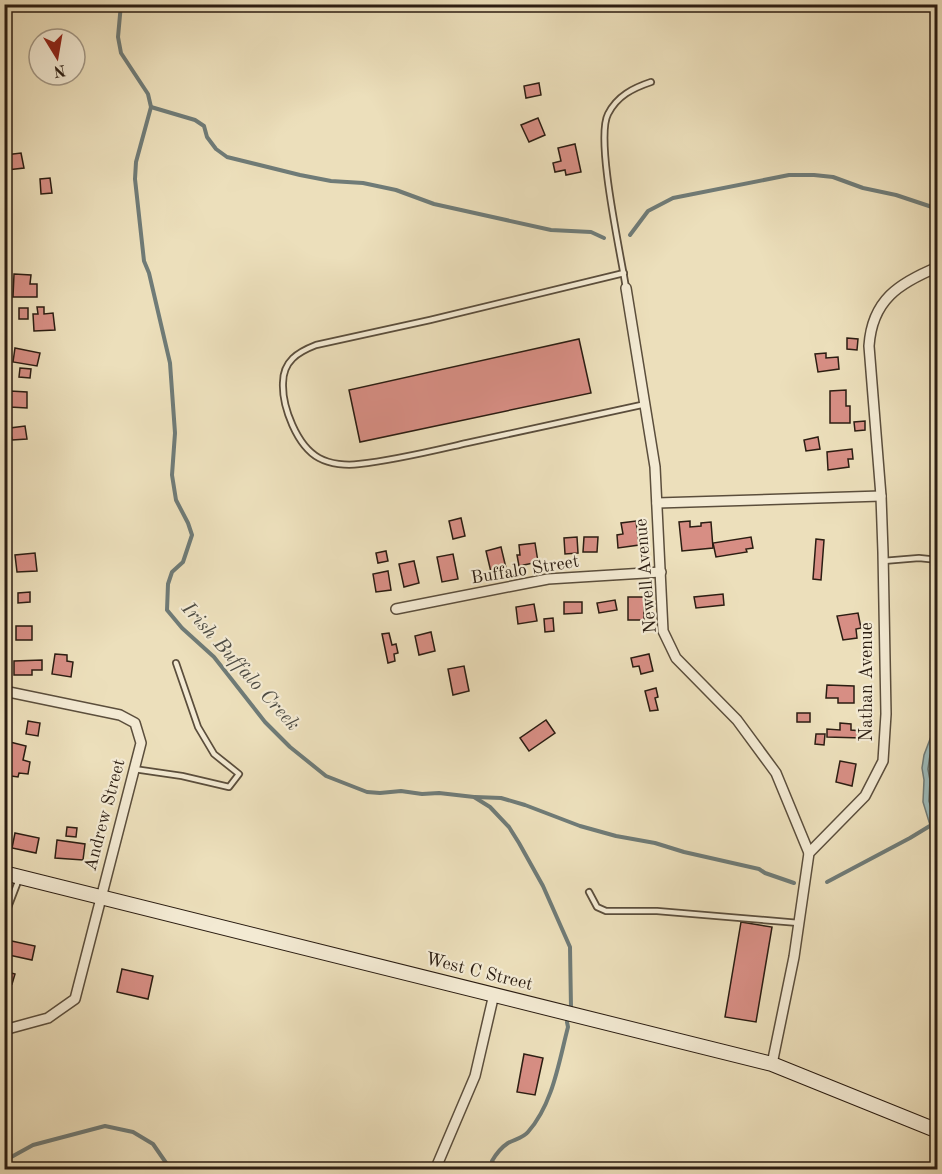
<svg xmlns="http://www.w3.org/2000/svg" width="942" height="1174" font-family="'Old Standard TT',serif">
  <rect width="100%" height="100%" fill="#ecdfbb"/>
  <filter id="stains"><feTurbulence type="fractalNoise" baseFrequency=".00333" numOctaves="4"/><feColorMatrix values="0 0 0 0 .2 0 0 0 0 .09 0 0 0 0 .02 0 0 0 .5 -.17"/></filter>
  <radialGradient id="worn" r=".72"><stop offset=".6" stop-color="#630" stop-opacity="0"/><stop offset="1" stop-color="#630" stop-opacity=".3"/></radialGradient>
  <!-- water -->
  <polygon fill="#9cbaba" stroke="#6f7b77" stroke-width="1.5" points="937,729 937,848 923,802 924,780 922,768 924,755 932,734"/>
  <g fill="none" stroke-linecap="round" stroke-linejoin="round">
    <!-- shore -->
    <polyline stroke="#646c66" stroke-width="1.5" points="938,737 930,755 928,769 930,780 929,801 938,832"/>
    <!-- stream -->
    <g stroke="#6f7b77" stroke-width="4">
      <path d="M 121,4 L 118,37 L 121,53 L 148,94 L 151,107 L 136,162 L 135,179 L 144,261 L 149,273 L 170,363 L 175,433 L 172,475 L 176,500 L 188,523 L 192,535 L 183,562 L 172,572 L 168,584 L 167,610 L 182,628 L 214,657 L 265,722 L 290,747 L 326,776 L 367,792 L 380,793 L 401,791 L 422,794 L 439,793 L 474,797 L 490,807 L 509,827 L 519,843 L 543,886 L 570,947 L 571,1008 L 567,1022 L 568,1027 C 559,1061 553,1104 528,1132 C 523,1138 515,1139 508,1143 C 502,1147 496,1154 492,1161 L 497,1170"/>
      <polyline points="151,107 195,120 204,126 207,137 216,149 227,157 300,175 331,181 363,183 396,190 434,204 551,230 591,232 604,238"/>
      <polyline points="630,235 648,211 673,198 789,175 814,175 833,177 863,188 896,195 938,209"/>
      <polyline points="475,797 501,798 525,805 580,826 616,836 655,843 684,852 759,869 765,873 794,883"/>
      <polyline points="827,882 910,838 938,821"/>
      <polyline points="4,1161 33,1145 105,1126 133,1132 153,1144 171,1170"/>
    </g>
  </g>
  <!-- building -->
  <g fill="#d78e84" stroke="#2b1d12" stroke-width="1.5">
    <polygon points="539,83 541,95 526,98 524,86"/>
    <polygon points="538,118 545,135 529,142 521,125"/>
    <polygon points="575,144 581,172 566,175 565,170 555,172 553,163 561,161 558,148"/>
    <polygon points="21,153 24,168 7,170 5,155"/>
    <polygon points="50,178 52,193 41,194 40,179"/>
    <polygon points="14,274 31,275 30,284 37,284 37,297 13,297"/>
    <polygon points="37,307 44,307 44,314 53,313 55,330 34,331 33,314 38,314"/>
    <rect x="19" y="308" width="9" height="11"/>
    <polygon points="847,338 858,339 857,350 847,349"/>
    <polygon points="579,339 591,393 360,442 349,390"/>
    <polygon points="15,348 40,353 37,366 13,362"/>
    <polygon points="826,353 826,358 838,357 839,369 818,372 815,354"/>
    <polygon points="20,368 31,369 30,378 19,377"/>
    <polygon points="846,390 846,406 850,406 850,423 830,423 830,391"/>
    <polygon points="10,391 27,392 27,408 10,407"/>
    <polygon points="865,421 865,430 855,431 854,422"/>
    <polygon points="25,426 27,439 12,440 10,428"/>
    <polygon points="818,437 820,449 806,451 804,440"/>
    <polygon points="852,449 853,459 848,459 849,467 828,470 827,452"/>
    <polygon points="461,518 465,536 453,539 449,521"/>
    <polygon points="636,521 639,545 618,548 617,535 623,534 621,523"/>
    <polygon points="690,521 690,527 701,526 701,523 711,522 713,548 682,551 679,522"/>
    <polygon points="577,537 578,553 565,554 564,538"/>
    <polygon points="584,537 598,537 597,552 583,552"/>
    <polygon points="751,537 753,548 746,549 747,552 716,557 713,543"/>
    <polygon points="816,539 824,540 821,580 813,579"/>
    <polygon points="535,543 538,562 519,566 517,555 520,555 519,545"/>
    <polygon points="501,547 506,568 491,572 486,551"/>
    <polygon points="386,551 388,561 378,563 376,553"/>
    <polygon points="35,553 37,571 17,572 15,555"/>
    <polygon points="453,554 458,579 442,582 437,557"/>
    <polygon points="414,561 419,583 404,587 399,564"/>
    <polygon points="388,571 391,590 376,592 373,574"/>
    <polygon points="30,592 30,602 18,603 18,593"/>
    <polygon points="723,594 724,605 696,608 694,597"/>
    <rect x="628" y="597" width="16" height="23"/>
    <polygon points="615,600 617,610 599,613 597,603"/>
    <polygon points="564,602 582,602 582,613 564,614"/>
    <polygon points="534,604 537,621 518,624 516,607"/>
    <polygon points="858,613 861,628 856,629 857,638 843,640 837,616"/>
    <polygon points="553,618 554,631 545,632 544,619"/>
    <rect x="16" y="626" width="16" height="14"/>
    <polygon points="431,632 435,651 419,655 415,636"/>
    <polygon points="389,633 392,645 396,644 398,653 394,654 395,661 388,663 382,634"/>
    <polygon points="55,654 67,655 67,661 73,662 71,677 52,674"/>
    <polygon points="649,654 653,671 641,674 639,666 633,667 631,658"/>
    <polygon points="42,660 42,670 32,670 32,675 14,675 14,661"/>
    <polygon points="464,666 469,691 453,695 448,669"/>
    <polygon points="827,685 854,686 854,703 838,703 838,698 826,698"/>
    <polygon points="656,688 658,697 655,698 658,710 650,711 645,691"/>
    <rect x="797" y="713" width="13" height="9"/>
    <polygon points="546,720 555,733 529,751 520,738"/>
    <polygon points="28,721 40,723 38,736 26,734"/>
    <polygon points="840,723 851,724 851,730 862,731 862,738 827,737 827,729 840,730"/>
    <polygon points="816,734 825,734 824,745 815,744"/>
    <polygon points="10,742 26,746 23,760 30,762 28,774 19,773 18,777 4,775 4,765"/>
    <polygon points="840,761 856,764 852,786 836,782"/>
    <polygon points="4,796 9,797 4,812"/>
    <polygon points="67,827 77,828 76,837 66,836"/>
    <polygon points="15,833 39,838 36,853 12,848"/>
    <polygon points="57,840 85,844 83,860 55,858"/>
    <polygon points="741,922 772,927 756,1022 725,1017"/>
    <polygon points="7,940 35,946 32,960 4,954"/>
    <polygon points="122,969 153,976 148,999 117,992"/>
    <polygon points="4,971 15,974 12,984 4,982"/>
    <polygon points="524,1054 543,1058 535,1095 517,1092"/>
  </g>
  <g fill="none" stroke-linecap="round" stroke-linejoin="round">
    <!-- service casing -->
    <g stroke="#5b4e3c" stroke-width="8">
      <g id="service">
        <path d="M 624,273 L 430,320 L 316,345 C 298,352 283,361 283,383 C 282,407 297,446 319,458 C 330,464 347,466 359,464 C 396,460 432,451 467,443 C 527,430 586,417 646,404"/>
        <path d="M 626,288 C 621,255 595,139 608,114 C 617,96 633,88 651,82"/>
        <polyline points="883,561 919,558 938,560"/>
        <polyline points="134,769 182,776 229,787 239,774 214,754 198,727 176,663"/>
        <polyline points="589,892 597,907 606,911 657,911 799,923"/>
        <polyline points="4,918 19,879"/>
      </g>
    </g>
    <!-- minor casing -->
    <g stroke="#5b4e3c" stroke-width="12">
      <g id="minor">
        <polyline points="626,288 655,467 663,631 676,658 737,720 776,773 809,853"/>
        <polyline points="657,503 881,496"/>
        <polyline points="396,609 548,579 661,572"/>
        <polyline points="4,691 120,715 135,723 141,743 75,999 48,1018 4,1030"/>
        <path d="M 772,1064 L 794,957 L 809,853 L 865,796 L 883,761 L 886,714 L 883,552 L 881,496 L 869,346 C 872,300 899,283 938,267"/>
        <polyline points="435,1170 475,1076 494,994"/>
      </g>
    </g>
    <!-- secondary casing -->
    <g stroke="#2b1d12" stroke-width="16">
      <polyline id="secondary" points="4,873 772,1064 938,1131"/>
    </g>
    <!-- service -->
    <use href="#service" stroke="#f3ead3" stroke-width="4.5"/>
    <!-- minor -->
    <use href="#minor" stroke="#f3ead3" stroke-width="9"/>
    <!-- secondary -->
    <use href="#secondary" stroke="#f3ead3" stroke-width="14"/>
  </g>
  <g text-anchor="middle" dominant-baseline="central" stroke-width="4.5" stroke-linejoin="round" paint-order="stroke">
    <!-- street labels -->
    <g font-size="18" fill="#2b1d12" stroke="#f3ead3">
      <text transform="translate(525 570) rotate(-9)">Buffalo Street</text>
      <text transform="translate(646 576) rotate(-95)">Newell Avenue</text>
      <text transform="translate(867 682) rotate(-90)">Nathan Avenue</text>
      <text transform="translate(105 815) rotate(-75)">Andrew Street</text>
      <text transform="translate(479 972) rotate(14)">West C Street</text>
    </g>
    <!-- water labels -->
    <g font-size="20" font-style="italic" fill="#4d4c44" stroke="#f3ead3">
      <text transform="translate(240 667) rotate(48)">Irish Buffalo Creek</text>
    </g>
  </g>
  <!-- margin -->
  <rect width="942" height="1174" fill="none" stroke="#ecdfbb" stroke-width="24"/>
  <rect x="6" y="6" width="930" height="1162" fill="none" stroke="#2b1d12" stroke-width="3"/>
  <rect x="12" y="12" width="918" height="1150" fill="none" stroke="#2b1d12" stroke-width="1.5"/>
  <!-- north arrow -->
  <g transform="translate(57 57) rotate(169)"><circle r="28" fill="#f3ead3" stroke="#a39886" stroke-width="1.5"/>
  <path d="M0-4.5L10 22L0 15L-10 22Z" fill="#8f2418"/>
  <text y="-9" font-size="16" font-weight="bold" text-anchor="middle" fill="#2b1d12">N</text>
  </g>
  <rect width="100%" height="100%" filter="url(#stains)"/>
  <rect width="100%" height="100%" fill="url(#worn)"/>
</svg>
